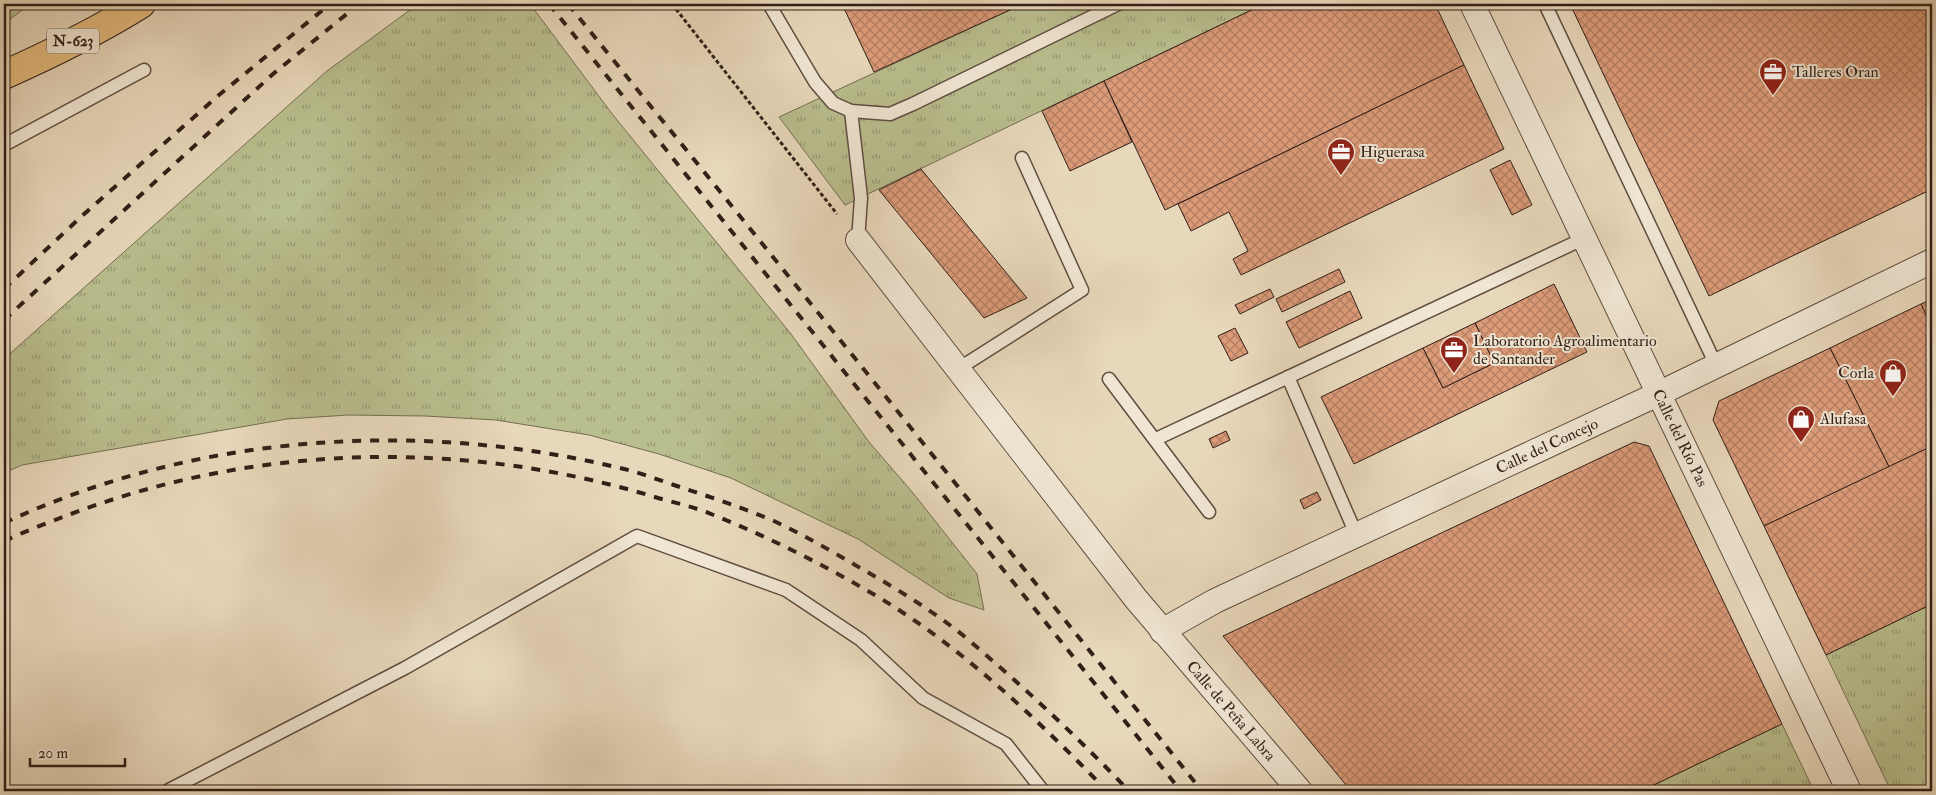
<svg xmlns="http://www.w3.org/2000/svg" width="1936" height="795" font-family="'IM FELL Double Pica',serif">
  <defs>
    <pattern id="grass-tufts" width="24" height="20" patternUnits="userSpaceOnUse" patternTransform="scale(1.25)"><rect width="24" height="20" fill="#b9be8e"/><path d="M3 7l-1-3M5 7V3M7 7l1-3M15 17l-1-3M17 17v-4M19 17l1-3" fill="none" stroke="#979a73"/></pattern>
    <pattern id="building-cross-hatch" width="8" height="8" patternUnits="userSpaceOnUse" patternTransform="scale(1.25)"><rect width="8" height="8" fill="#dc9b79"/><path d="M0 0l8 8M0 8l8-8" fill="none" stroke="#b37e62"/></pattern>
  </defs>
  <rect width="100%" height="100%" fill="#e8d8bb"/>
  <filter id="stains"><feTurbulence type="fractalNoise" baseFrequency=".004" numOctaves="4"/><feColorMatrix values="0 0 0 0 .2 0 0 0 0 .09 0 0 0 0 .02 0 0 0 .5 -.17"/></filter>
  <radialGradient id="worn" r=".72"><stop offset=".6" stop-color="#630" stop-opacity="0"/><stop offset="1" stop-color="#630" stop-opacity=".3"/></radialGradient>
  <!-- grass -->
  <g fill="url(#grass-tufts)" stroke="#756e52">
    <polygon points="418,4 530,4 613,115 791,334 869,442 913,493 977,574 984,610 949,598 858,539 731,478 659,454 589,435 496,420 425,416 348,415 287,419 22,465 4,473 4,359 327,71"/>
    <polygon points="1023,4 1264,4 845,205 779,117"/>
    <polygon points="1932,604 1932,791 1891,791 1826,655"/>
    <polygon points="1782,724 1814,791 1641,791"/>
  </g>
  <!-- park -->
  <polygon fill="#b9be8e" stroke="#756e52" points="4,4 30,4 4,24"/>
  <!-- building -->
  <g fill="url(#building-cross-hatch)" stroke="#311f17">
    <polygon points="842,4 1023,4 874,72"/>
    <polygon points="1264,4 1435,4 1464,65 1165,210 1104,81"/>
    <polygon points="1570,4 1932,4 1932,189 1709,296"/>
    <polygon points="1464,65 1504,149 1241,275 1233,259 1248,251 1229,212 1191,231 1178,204"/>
    <polygon points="1104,81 1132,142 1070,171 1042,111"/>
    <polygon points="1510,160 1532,205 1512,215 1490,170"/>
    <polygon points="921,169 1027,298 984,318 879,190"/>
    <polygon points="1339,269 1345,282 1282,312 1276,299"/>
    <polygon points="1554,284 1587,352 1354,464 1321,397 1423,348 1443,388 1494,363 1475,323"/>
    <polygon points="1270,289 1274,297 1240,314 1235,305"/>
    <polygon points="1350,291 1362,318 1299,348 1286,322"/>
    <polygon points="1932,299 1932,328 1921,304"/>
    <polygon points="1921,304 1932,328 1932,446 1889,467 1830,348"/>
    <polygon points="1475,323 1494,363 1443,388 1423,348"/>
    <polygon points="1235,328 1248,353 1231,361 1218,336"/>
    <polygon points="1830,348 1889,467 1764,526 1713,420 1719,401"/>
    <polygon points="1226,431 1230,440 1213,448 1209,439"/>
    <polygon points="1634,442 1649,446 1782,724 1641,791 1351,791 1223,636"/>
    <polygon points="1932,446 1932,604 1826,655 1764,526"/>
    <polygon points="1317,492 1321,500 1304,509 1300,500"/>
  </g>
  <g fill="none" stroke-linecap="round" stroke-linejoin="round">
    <!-- service casing -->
    <g stroke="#5f4d40" stroke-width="15">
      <g id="service">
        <polyline points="769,4 815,82 833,103 851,111 890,114 913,104 1118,4"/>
        <polyline points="1545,4 1716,365"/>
        <polyline points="851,111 861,198 858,240"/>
        <polyline points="4,145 144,70"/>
        <polyline points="958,369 1082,290 1022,158"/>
        <polyline points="1288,377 1356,534"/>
        <polyline points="1109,379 1209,512"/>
        <polyline points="1156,439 1585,238"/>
        <polyline points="167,791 405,668 637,536 786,590 861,640 923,698 1006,744 1043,791"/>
      </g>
    </g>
    <!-- minor casing -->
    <g stroke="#5f4d40" stroke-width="26">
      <g id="minor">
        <polyline points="1472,4 1849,791"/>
        <polyline points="858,240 1136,599 1300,791"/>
        <polyline points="1162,631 1215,601 1658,394 1932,261"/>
      </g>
    </g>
    <!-- trunk casing -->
    <g stroke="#311f17" stroke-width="30">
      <path id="trunk" d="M 4,75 C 51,54 98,31 141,4"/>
    </g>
    <!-- path -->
    <polyline stroke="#311f17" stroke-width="3" stroke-dasharray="4 2.5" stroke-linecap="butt" points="672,4 837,214"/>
    <!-- service -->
    <use href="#service" stroke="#f0e6d3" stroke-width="12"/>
    <!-- minor -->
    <use href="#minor" stroke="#f0e6d3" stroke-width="24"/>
    <!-- trunk -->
    <use href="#trunk" stroke="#e4bc7e" stroke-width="28"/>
    <!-- rail -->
    <g stroke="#311f17" stroke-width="4" stroke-dasharray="9 9" stroke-linecap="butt">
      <polyline points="549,4 1181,791"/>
      <polyline points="568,4 854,357 1202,791"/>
      <polyline points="4,289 83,215 219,95 330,4"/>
      <polyline points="4,320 273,74 359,4"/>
      <path d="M 4,523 C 195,434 416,419 620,468 C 638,472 656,479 674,485 C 707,496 741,507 774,521 C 804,535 833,552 862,569 C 892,586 923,605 951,626 C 966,637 980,650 994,662 C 1041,703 1086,746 1129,791"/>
      <path d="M 4,541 C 26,531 49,522 71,514 C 259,443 467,439 658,498 C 676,503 694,507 711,514 C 769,537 826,566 880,598 C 965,650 1038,720 1107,791"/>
    </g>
  </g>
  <!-- icons -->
  <defs>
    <g id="office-pin" transform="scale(1.4375)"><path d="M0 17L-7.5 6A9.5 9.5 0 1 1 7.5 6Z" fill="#8f2418" stroke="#f0e6d3"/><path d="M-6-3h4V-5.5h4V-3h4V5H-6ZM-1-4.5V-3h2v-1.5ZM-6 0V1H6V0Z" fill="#fff"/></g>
    <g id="shop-pin" transform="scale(1.4375)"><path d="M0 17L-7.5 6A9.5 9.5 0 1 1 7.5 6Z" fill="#8f2418" stroke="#f0e6d3"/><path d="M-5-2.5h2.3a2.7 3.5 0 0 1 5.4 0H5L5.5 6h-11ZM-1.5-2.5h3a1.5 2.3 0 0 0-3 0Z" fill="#fff"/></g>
  </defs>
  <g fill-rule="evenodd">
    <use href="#office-pin" x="1773" y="72"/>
    <use href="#office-pin" x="1341" y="152"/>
    <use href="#office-pin" x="1454" y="350"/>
    <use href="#shop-pin" x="1893" y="373"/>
    <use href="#shop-pin" x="1801" y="419"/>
  </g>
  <g text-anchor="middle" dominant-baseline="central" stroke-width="4" stroke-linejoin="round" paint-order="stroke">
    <!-- shield labels -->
    <rect fill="#f0e6d3" stroke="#6a5b4f" stroke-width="1" x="47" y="28.5" width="52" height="25" rx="4"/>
    <g font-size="15" font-weight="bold" fill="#311f17">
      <text x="73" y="41">N-623</text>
    </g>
    <!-- poi labels -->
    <g font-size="16" fill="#311f17" stroke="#f0e6d3" text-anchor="start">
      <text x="1792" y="72">Talleres Oran</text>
      <text x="1360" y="152">Higuerasa</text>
      <text x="1473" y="341">Laboratorio Agroalimentario<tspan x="1473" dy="18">de Santander</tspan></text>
      <text x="1874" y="373" text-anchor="end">Corla</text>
      <text x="1820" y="419">Alufasa</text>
    </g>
    <!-- street labels -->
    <g font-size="16" fill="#311f17" stroke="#f0e6d3">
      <text transform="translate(1680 438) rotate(64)">Calle del Río Pas</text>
      <text transform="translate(1547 446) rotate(-25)">Calle del Concejo</text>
      <text transform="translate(1231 711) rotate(49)">Calle de Peña Labra</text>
    </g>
  </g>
  <!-- margin -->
  <rect width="1936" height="795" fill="none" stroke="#e8d8bb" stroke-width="20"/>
  <rect x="5" y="5" width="1926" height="785" fill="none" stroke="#311f17" stroke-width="2.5"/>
  <rect x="10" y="10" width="1916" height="775" fill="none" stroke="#311f17"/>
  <!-- scale -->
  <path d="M30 758v8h95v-8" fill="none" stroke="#311f17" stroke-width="2.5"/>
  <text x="38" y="758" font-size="15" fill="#311f17" stroke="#f0e6d3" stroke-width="4" paint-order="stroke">20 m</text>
  <rect width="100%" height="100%" filter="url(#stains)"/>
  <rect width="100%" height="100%" fill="url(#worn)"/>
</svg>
